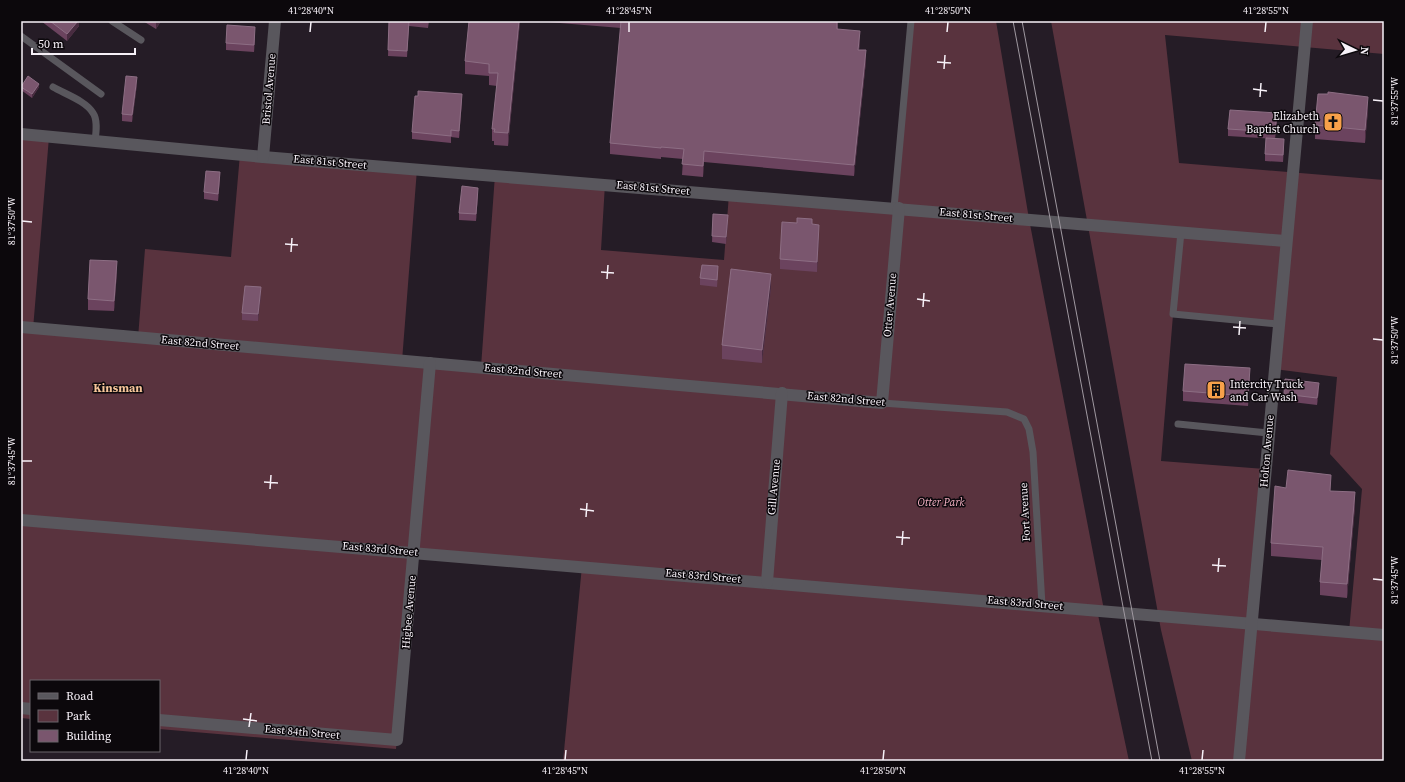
<svg xmlns="http://www.w3.org/2000/svg" width="1405" height="782" font-family="'Source Serif 4',serif">
  <rect width="100%" height="100%" fill="#251c26"/>
  <!-- green -->
  <g fill="#59333e" fill-rule="evenodd">
    <polygon points="911,21 996,21 1029,219 1104,610 1097,610 1129,761 563,761 582,566 414,552 396,749 159,729 159,681 31,681 31,719 21,718 21,134 49,137 33,329 138,338 145,249 231,257 240,154 417,169 402,361 481,367 495,175 605,184 601,250 724,260 729,194 894,208"/>
    <path d="M 1051,21 L 1384,21 L 1384,54 L 1165,35 L 1179,163 L 1384,180 L 1384,761 L 1192,761 L 1161,630 ZM 1173,315 L 1278,324 L 1274,369 L 1337,377 L 1330,454 L 1362,489 L 1349,632 L 1252,623 L 1265,469 L 1161,461 Z"/>
  </g>
  <g fill="none" stroke-linecap="round" stroke-linejoin="round">
    <!-- lane -->
    <g stroke="#59575d" stroke-width="7">
      <polyline points="112,21 141,40"/>
      <polyline points="21,36 101,94"/>
      <path d="M 53,87 C 65,94 86,101 93,113 C 98,120 96,133 95,141"/>
      <polyline points="894,208 911,21"/>
      <polyline points="1181,232 1173,314 1278,324"/>
      <polyline points="882,403 1007,412 1024,419 1029,429 1033,452 1042,605"/>
      <polyline points="1178,424 1268,433"/>
    </g>
    <!-- street -->
    <g stroke="#59575d" stroke-width="12">
      <polyline points="21,134 263,157 1285,241"/>
      <polyline points="263,157 275,21"/>
      <polyline points="21,327 882,403 899,208"/>
      <polyline points="21,520 1384,635"/>
      <polyline points="767,582 782,393"/>
      <polyline points="21,708 31,709"/>
      <polyline points="159,720 397,740 430,363"/>
      <polyline points="1239,761 1307,21"/>
    </g>
    <!-- tram -->
    <g stroke="#a099a1" stroke-width="1">
      <polyline points="1013,21 1152,761"/>
      <polyline points="1022,21 1160,761"/>
    </g>
  </g>
  <!-- wall -->
  <g fill="#6b435e">
    <polygon points="41,21 79,21 79,26 67,41"/>
    <polygon points="143,21 161,21 156,29"/>
    <polygon points="389,21 429,21 428,28 409,26 407,57 388,56"/>
    <polygon points="520,21 508,146 494,145 494,141 492,141 492,129 497,86 489,85 489,76 465,74 465,61"/>
    <polygon points="535,21 838,21 838,29 860,42 859,50 866,61 854,176 704,162 703,177 682,175 683,159 661,157 661,159 610,154 610,143 621,28"/>
    <polygon points="255,34 254,52 226,50 226,43"/>
    <polygon points="137,84 132,122 122,121 122,114"/>
    <polygon points="21,86 39,87 32,98 21,90"/>
    <polygon points="462,101 459,138 451,137 451,143 412,139 412,132"/>
    <polygon points="1368,110 1365,143 1315,139 1315,125"/>
    <polygon points="1277,120 1275,139 1228,136 1228,129"/>
    <polygon points="1284,146 1283,162 1265,161 1265,154"/>
    <polygon points="220,179 218,201 204,199 204,192"/>
    <polygon points="478,195 476,221 459,220 459,213"/>
    <polygon points="713,214 728,222 726,244 712,242"/>
    <polygon points="812,224 819,235 817,272 780,269 780,259"/>
    <polygon points="117,272 114,311 88,310 88,299"/>
    <polygon points="718,273 717,287 700,285 700,278"/>
    <polygon points="771,288 762,363 722,359 722,345"/>
    <polygon points="261,294 258,321 242,320 242,313"/>
    <polygon points="1250,378 1248,406 1183,401 1183,391"/>
    <polygon points="1319,390 1317,405 1284,401 1284,394"/>
    <polygon points="1331,491 1355,506 1347,598 1320,595 1320,582 1322,560 1271,556 1271,543"/>
  </g>
  <!-- shaded-wall -->
  <g fill="#482c40">
    <polygon points="78,21 79,21 79,26 67,41 67,34"/>
    <polygon points="156,21 161,21 156,29"/>
    <polygon points="519,21 520,21 520,22 508,146 508,133"/>
    <polygon points="837,21 838,21 837,40"/>
    <polygon points="255,27 255,34 254,52 254,45"/>
    <polygon points="860,31 860,42 858,60 858,50"/>
    <polygon points="866,50 866,61 854,176 854,165"/>
    <polygon points="137,77 137,84 132,122 132,115"/>
    <polygon points="39,84 39,87 32,98 32,94"/>
    <polygon points="462,94 462,101 459,138 459,131"/>
    <polygon points="1368,97 1368,110 1365,143 1365,130"/>
    <polygon points="1277,113 1277,120 1275,139 1275,132"/>
    <polygon points="704,151 704,162 703,177 703,166"/>
    <polygon points="220,172 220,179 218,201 218,194"/>
    <polygon points="478,188 478,195 476,221 476,214"/>
    <polygon points="728,215 728,222 726,244 726,237"/>
    <polygon points="819,225 819,235 817,272 817,262"/>
    <polygon points="117,261 117,272 114,311 114,301"/>
    <polygon points="771,274 771,288 762,363 762,350"/>
    <polygon points="261,287 261,294 258,321 258,314"/>
    <polygon points="1250,368 1250,378 1248,406 1248,396"/>
    <polygon points="1319,383 1319,390 1317,405 1317,398"/>
    <polygon points="1355,492 1355,506 1347,598 1347,584"/>
  </g>
  <!-- building -->
  <g fill="#7a566e" stroke="#8d6e84">
    <polygon points="50,21 78,21 67,34"/>
    <polygon points="389,21 409,21 407,51 388,50"/>
    <polygon points="469,21 519,21 508,133 494,132 495,129 492,129 498,73 489,73 489,64 465,61"/>
    <polygon points="621,21 837,21 837,29 860,31 858,50 866,50 854,165 704,151 703,166 682,164 684,149 661,147 661,148 610,143"/>
    <polygon points="227,25 255,27 254,45 226,43"/>
    <polygon points="28,76 39,84 32,94 21,87"/>
    <polygon points="126,76 137,77 132,115 122,114"/>
    <polygon points="418,91 462,94 459,131 451,130 451,136 412,132 415,96 418,96"/>
    <polygon points="1328,92 1368,97 1365,130 1315,125 1318,94 1328,94"/>
    <polygon points="1230,110 1277,113 1275,132 1228,129"/>
    <polygon points="1266,138 1284,139 1283,155 1265,154"/>
    <polygon points="206,171 220,172 218,194 204,192"/>
    <polygon points="462,186 478,188 476,214 459,213"/>
    <polygon points="713,214 728,215 726,237 712,236"/>
    <polygon points="797,218 812,219 812,224 819,225 817,262 780,259 782,222 797,223"/>
    <polygon points="90,260 117,261 114,301 88,299"/>
    <polygon points="702,265 718,266 717,280 700,278"/>
    <polygon points="731,269 771,274 762,350 722,345"/>
    <polygon points="245,286 261,287 258,314 242,313"/>
    <polygon points="1185,364 1250,368 1248,396 1183,391"/>
    <polygon points="1285,379 1319,383 1317,398 1284,394"/>
    <polygon points="1288,470 1331,475 1330,491 1355,492 1347,584 1320,582 1323,547 1271,543 1275,486 1286,488"/>
  </g>
  <!-- ticks -->
  <path fill="none" stroke="#f7f1f8" stroke-width="1.5" d="M 310,32 L 311,22M 629,32 L 629,22M 947,32 L 948,22M 1265,32 L 1266,22M 937,62 L 951,63M 944,69 L 945,55M 1253,89 L 1267,91M 1260,97 L 1261,83M 1373,100 L 1383,101M 22,221 L 32,222M 285,244 L 298,245M 291,252 L 292,238M 601,272 L 614,273M 607,279 L 608,265M 917,299 L 930,301M 923,307 L 924,293M 1233,327 L 1246,328M 1239,335 L 1240,321M 1373,339 L 1383,340M 22,461 L 32,461M 264,482 L 278,483M 270,489 L 271,475M 580,509 L 594,511M 586,517 L 587,503M 896,537 L 910,538M 902,545 L 903,531M 1212,565 L 1226,566M 1218,572 L 1219,558M 1373,579 L 1383,580M 243,719 L 257,721M 249,727 L 251,713M 246,760 L 247,750M 565,760 L 566,750M 883,760 L 884,750M 1202,760 L 1203,750"/>
  <!-- icons -->
  <defs>
    <g id="church-square" transform="scale(1)"><rect x="-9" y="-9" width="18" height="18" rx="4" fill="#f7a14a" stroke="#0c080c"/><path d="M-1.2-6h2.4v3.5h3.3v2.4h-3.3V6h-2.4V-.1h-3.3v-2.4h3.3Z" fill="#111"/></g>
    <g id="building-square" transform="scale(1)"><rect x="-9" y="-9" width="18" height="18" rx="4" fill="#f7a14a" stroke="#0c080c"/><path d="M-4-6H4V6H1V3H-1V6H-4ZM-2.5-4.3h1.7v1.8h-1.7ZM.8-4.3h1.7v1.8H.8ZM-2.5-1h1.7V.8h-1.7ZM.8-1h1.7V.8H.8Z" fill="#111"/></g>
  </defs>
  <g fill-rule="evenodd">
    <use href="#church-square" x="1333" y="122"/>
    <use href="#building-square" x="1216" y="390"/>
  </g>
  <g text-anchor="middle" dominant-baseline="central" stroke-width="3" stroke-linejoin="round" paint-order="stroke">
    <!-- street labels -->
    <g font-size="11" fill="#f7f1f8" stroke="#0c080c">
      <text transform="translate(269 89) rotate(-85)">Bristol Avenue</text>
      <text transform="translate(330 162) rotate(5)">East 81st Street</text>
      <text transform="translate(653 188) rotate(5)">East 81st Street</text>
      <text transform="translate(976 215) rotate(5)">East 81st Street</text>
      <text transform="translate(890 305) rotate(-85)">Otter Avenue</text>
      <text transform="translate(200 343) rotate(5)">East 82nd Street</text>
      <text transform="translate(523 371) rotate(5)">East 82nd Street</text>
      <text transform="translate(846 399) rotate(5)">East 82nd Street</text>
      <text transform="translate(1267 451) rotate(-85)">Holton Avenue</text>
      <text transform="translate(774 487) rotate(-85)">Gill Avenue</text>
      <text transform="translate(1025 512) rotate(-93)">Fort Avenue</text>
      <text transform="translate(380 549) rotate(5)">East 83rd Street</text>
      <text transform="translate(703 576) rotate(5)">East 83rd Street</text>
      <text transform="translate(1025 603) rotate(5)">East 83rd Street</text>
      <text transform="translate(409 612) rotate(-85)">Higbee Avenue</text>
      <text transform="translate(302 732) rotate(5)">East 84th Street</text>
    </g>
    <!-- poi labels -->
    <g font-size="11" fill="#f7f1f8" stroke="#0c080c" text-anchor="end">
      <text x="1319" y="116">Elizabeth<tspan x="1319" dy="13">Baptist Church</tspan></text>
      <text x="1230" y="384" text-anchor="start">Intercity Truck<tspan x="1230" dy="13">and Car Wash</tspan></text>
    </g>
    <!-- park labels -->
    <g font-size="11" font-style="italic" fill="#f6b3c5" stroke="#0c080c">
      <text x="941" y="502">Otter Park</text>
    </g>
    <!-- neighbourhood labels -->
    <g font-size="12" font-weight="bold" fill="#f7c69a" stroke="#0c080c">
      <text x="118" y="388">Kinsman</text>
    </g>
  </g>
  <!-- border -->
  <rect width="1405" height="782" fill="none" stroke="#0c080c" stroke-width="44"/>
  <!-- legend -->
  <rect x="30" y="680" width="130" height="72" fill="#0c080c" stroke="#6a656a"/>
  <rect x="38" y="693" width="20" height="6" fill="#59575d" stroke="#6a656a"/>
  <text x="66" y="700" font-size="12" fill="#f7f1f8">Road</text>
  <rect x="38" y="710" width="20" height="12" fill="#59333e" stroke="#6a656a"/>
  <text x="66" y="720" font-size="12" fill="#f7f1f8">Park</text>
  <rect x="38" y="730" width="20" height="12" fill="#7a566e" stroke="#6a656a"/>
  <text x="66" y="740" font-size="12" fill="#f7f1f8">Building</text>
  <!-- north arrow -->
  <g transform="translate(1355 50) rotate(95)" stroke="#0c080c" stroke-width="3" paint-order="stroke">
  <path d="M0-3L7 15L0 10L-7 15Z" fill="#f7f1f8"/>
  <text y="-6" font-size="11" font-weight="bold" text-anchor="middle" fill="#f7f1f8">N</text>
  </g>
  <!-- scale -->
  <path d="M32 48v6h103v-6" fill="none" stroke="#f7f1f8" stroke-width="2"/>
  <text x="38" y="48" font-size="12" fill="#f7f1f8" stroke="#0c080c" stroke-width="3" paint-order="stroke">50 m</text>
  <rect x="22" y="22" width="1361" height="738" fill="none" stroke="#f7f1f8" stroke-width="1.5"/>
  <g font-size="10" text-anchor="middle" fill="#f7f1f8">
    <text x="311" y="14">41°28'40"N</text>
    <text x="629" y="14">41°28'45"N</text>
    <text x="948" y="14">41°28'50"N</text>
    <text x="1266" y="14">41°28'55"N</text>
    <text transform="translate(1394 101) rotate(-90)" y="4">81°37'55"W</text>
    <text transform="translate(11 221) rotate(-90)" y="4">81°37'50"W</text>
    <text transform="translate(1394 340) rotate(-90)" y="4">81°37'50"W</text>
    <text transform="translate(11 461) rotate(-90)" y="4">81°37'45"W</text>
    <text transform="translate(1394 580) rotate(-90)" y="4">81°37'45"W</text>
    <text x="246" y="774">41°28'40"N</text>
    <text x="565" y="774">41°28'45"N</text>
    <text x="883" y="774">41°28'50"N</text>
    <text x="1202" y="774">41°28'55"N</text>
  </g>
</svg>
